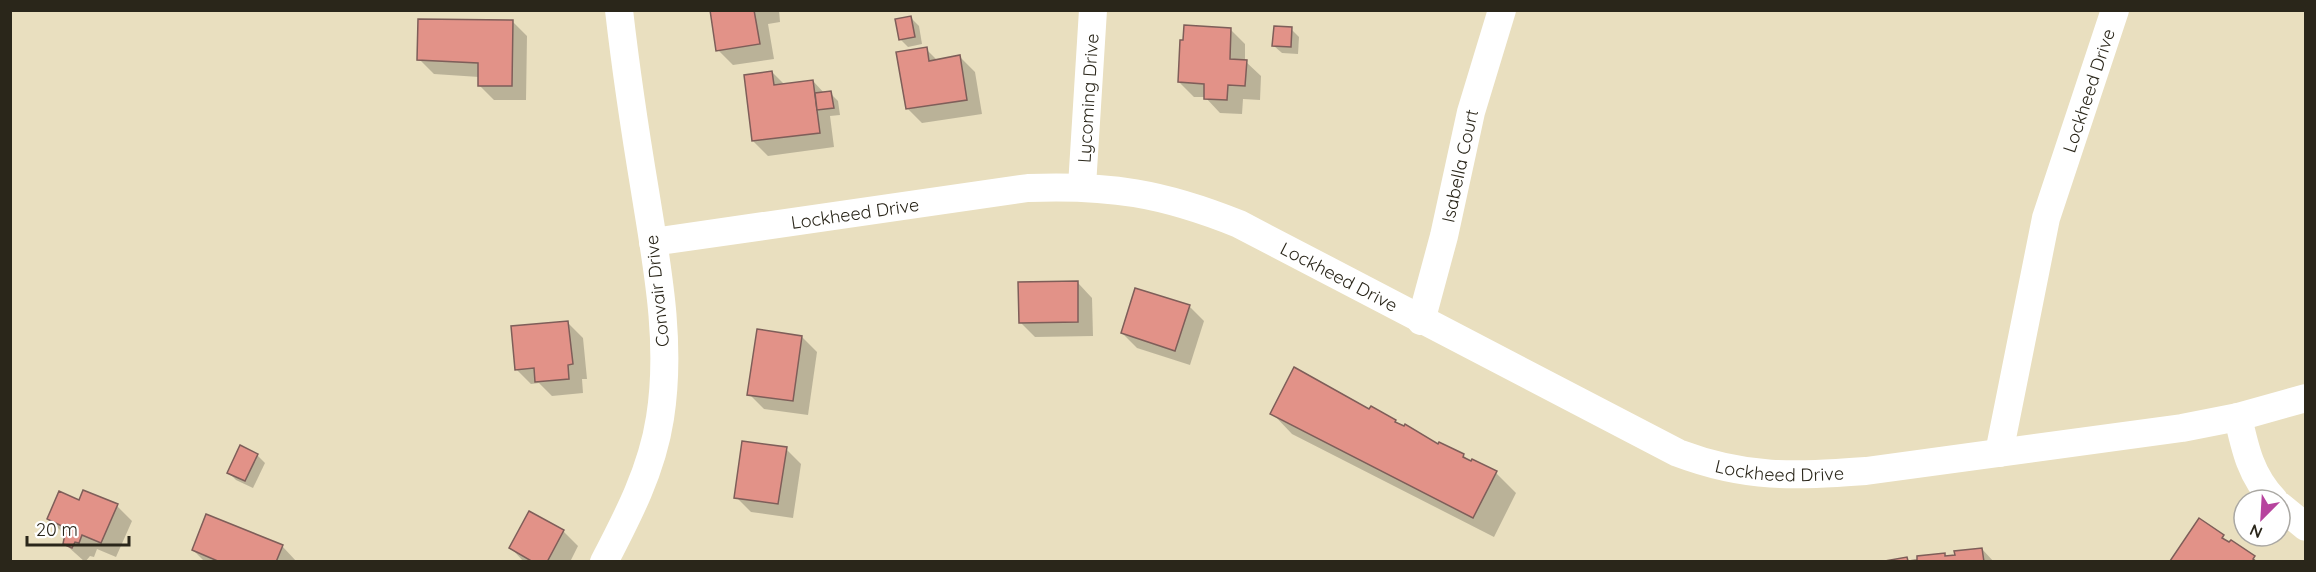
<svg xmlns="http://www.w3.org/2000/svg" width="2316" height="572" font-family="Quicksand,sans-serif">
  <rect width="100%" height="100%" fill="#e9dfbf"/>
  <!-- shadow -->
  <g fill="#0003">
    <polygon points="712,10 779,10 780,22 768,24 774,59 733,65 718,50"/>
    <polygon points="911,18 919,26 922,44 908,47 900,39"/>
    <polygon points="512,21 527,36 526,100 494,100 479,85 479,77 434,74 419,59"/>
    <polygon points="1230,29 1245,44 1245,61 1261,76 1260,100 1243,99 1242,114 1220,113 1205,97 1194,97 1179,82 1184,42"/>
    <polygon points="1291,29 1299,37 1298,54 1282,53 1274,46"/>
    <polygon points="926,49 938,61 960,57 975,72 982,114 922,123 907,108"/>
    <polygon points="772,72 785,85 813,81 825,94 830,93 838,101 840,115 830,116 834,147 768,156 753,141"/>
    <polygon points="1078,283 1092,298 1093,336 1035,337 1020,322"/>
    <polygon points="1189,306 1204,321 1190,365 1137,348 1122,333"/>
    <polygon points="568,323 583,338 587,379 582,379 583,393 552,396 539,383 531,384 516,369"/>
    <polygon points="802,337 817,352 808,415 764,409 749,394"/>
    <polygon points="1370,411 1395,421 1438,446 1463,455 1470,462 1496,473 1516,493 1494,537 1292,434 1272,413"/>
    <polygon points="786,449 801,464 793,518 751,512 736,497"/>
    <polygon points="257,455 265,463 253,488 236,480 228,472"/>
    <polygon points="79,502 117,506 132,521 116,557 97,549 94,557 90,556 85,562 65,544 65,535 49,519"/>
    <polygon points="530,513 563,531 578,546 570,562 524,562 511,548"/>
    <polygon points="2200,520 2230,543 2258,562 2172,562"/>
    <polygon points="282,546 297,562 205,562 193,550"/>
    <polygon points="1982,549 1994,562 1914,562 1944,554 1947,557"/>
  </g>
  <!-- building -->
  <g fill="#e29288" stroke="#7e5e59" stroke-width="1.5">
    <polygon points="710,10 754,10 760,44 716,51"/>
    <polygon points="911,16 915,37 899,40 895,19"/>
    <polygon points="418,19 513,20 512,86 478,86 478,63 417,60"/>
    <polygon points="1184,25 1231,28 1230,59 1247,60 1245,86 1228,85 1227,100 1204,99 1204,84 1178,82 1180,40 1183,40"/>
    <polygon points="1274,26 1292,27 1291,47 1272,46"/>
    <polygon points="927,47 929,61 960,55 967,100 906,109 896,52"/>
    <polygon points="772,71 774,85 813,80 820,133 752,141 744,75"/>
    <polygon points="831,91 834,108 817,110 815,93"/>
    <polygon points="1078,281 1078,322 1019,323 1018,282"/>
    <polygon points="1135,288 1190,305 1175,351 1121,333"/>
    <polygon points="568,321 573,364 568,365 569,379 535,382 534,368 515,370 511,326"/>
    <polygon points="757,329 802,336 793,401 747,395"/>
    <polygon points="1294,367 1369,409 1371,406 1396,420 1395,422 1404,426 1405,424 1438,444 1439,442 1464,454 1463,457 1471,461 1472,459 1497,471 1473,518 1270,414"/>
    <polygon points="742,441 787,447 778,504 734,498"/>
    <polygon points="240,445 258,454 245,481 227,473"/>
    <polygon points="83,490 118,504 101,543 82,535 79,543 75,542 72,548 63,544 66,528 47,519 59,491 79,500"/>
    <polygon points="529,511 564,530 547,562 533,562 509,548"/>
    <polygon points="206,514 283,545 276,562 220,562 192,550"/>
    <polygon points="2199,518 2224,535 2222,538 2229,542 2231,540 2255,556 2253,559 2257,562 2170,561"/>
    <polygon points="1982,548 1984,562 1879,562 1907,557 1908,561 1917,560 1917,556 1945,553 1945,556 1955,555 1954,551"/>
  </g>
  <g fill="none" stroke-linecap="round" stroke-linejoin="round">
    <!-- street -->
    <g stroke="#fff" stroke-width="28">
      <path id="s1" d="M 1082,186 L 1093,10"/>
      <path id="s2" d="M 653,242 L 1028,188 C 1110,185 1162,193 1239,224 L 1678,453 C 1747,479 1794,476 1866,471 L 2182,428 L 2238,417 L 2306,398"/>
      <path id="s3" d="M 1421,321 L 1444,236 L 1471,112 L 1502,10"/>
      <path d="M 2238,417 C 2245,449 2251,476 2274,500"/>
      <path id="s4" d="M 1999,453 L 2046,218 L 2115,10"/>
      <polyline points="2280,506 2306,527"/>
      <path d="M 604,562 C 628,516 652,470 660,418 C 672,342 657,266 645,191 C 635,131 626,71 619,10"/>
    </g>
  </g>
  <g text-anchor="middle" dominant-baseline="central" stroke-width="4.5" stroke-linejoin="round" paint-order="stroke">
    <!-- street labels -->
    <g font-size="18" fill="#2a261a" stroke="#fff">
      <text stroke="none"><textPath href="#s4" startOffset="374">Lockheed Drive</textPath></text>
      <text stroke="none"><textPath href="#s1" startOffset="88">Lycoming Drive</textPath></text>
      <text stroke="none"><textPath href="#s3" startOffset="160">Isabella Court</textPath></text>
      <text stroke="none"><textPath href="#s2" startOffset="204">Lockheed Drive</textPath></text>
      <text stroke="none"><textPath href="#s2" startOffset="708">Lockheed Drive</textPath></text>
      <text transform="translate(657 291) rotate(-96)">Convair Drive</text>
      <text stroke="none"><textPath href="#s2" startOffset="1194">Lockheed Drive</textPath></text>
    </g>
  </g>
  <!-- border -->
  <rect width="2316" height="572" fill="none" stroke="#2a261a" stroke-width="24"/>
  <!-- north arrow -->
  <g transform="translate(2262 518) rotate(204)"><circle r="28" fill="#ffffff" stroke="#aaa8a3" stroke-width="1.5"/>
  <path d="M0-4.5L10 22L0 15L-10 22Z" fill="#b7449e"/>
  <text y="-9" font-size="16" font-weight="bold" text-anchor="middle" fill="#2a261a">N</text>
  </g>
  <!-- scale -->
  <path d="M27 536v9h102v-9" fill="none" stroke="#2a261a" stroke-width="3"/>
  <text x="36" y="536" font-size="18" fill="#2a261a" stroke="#ffffff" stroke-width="4.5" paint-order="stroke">20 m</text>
</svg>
